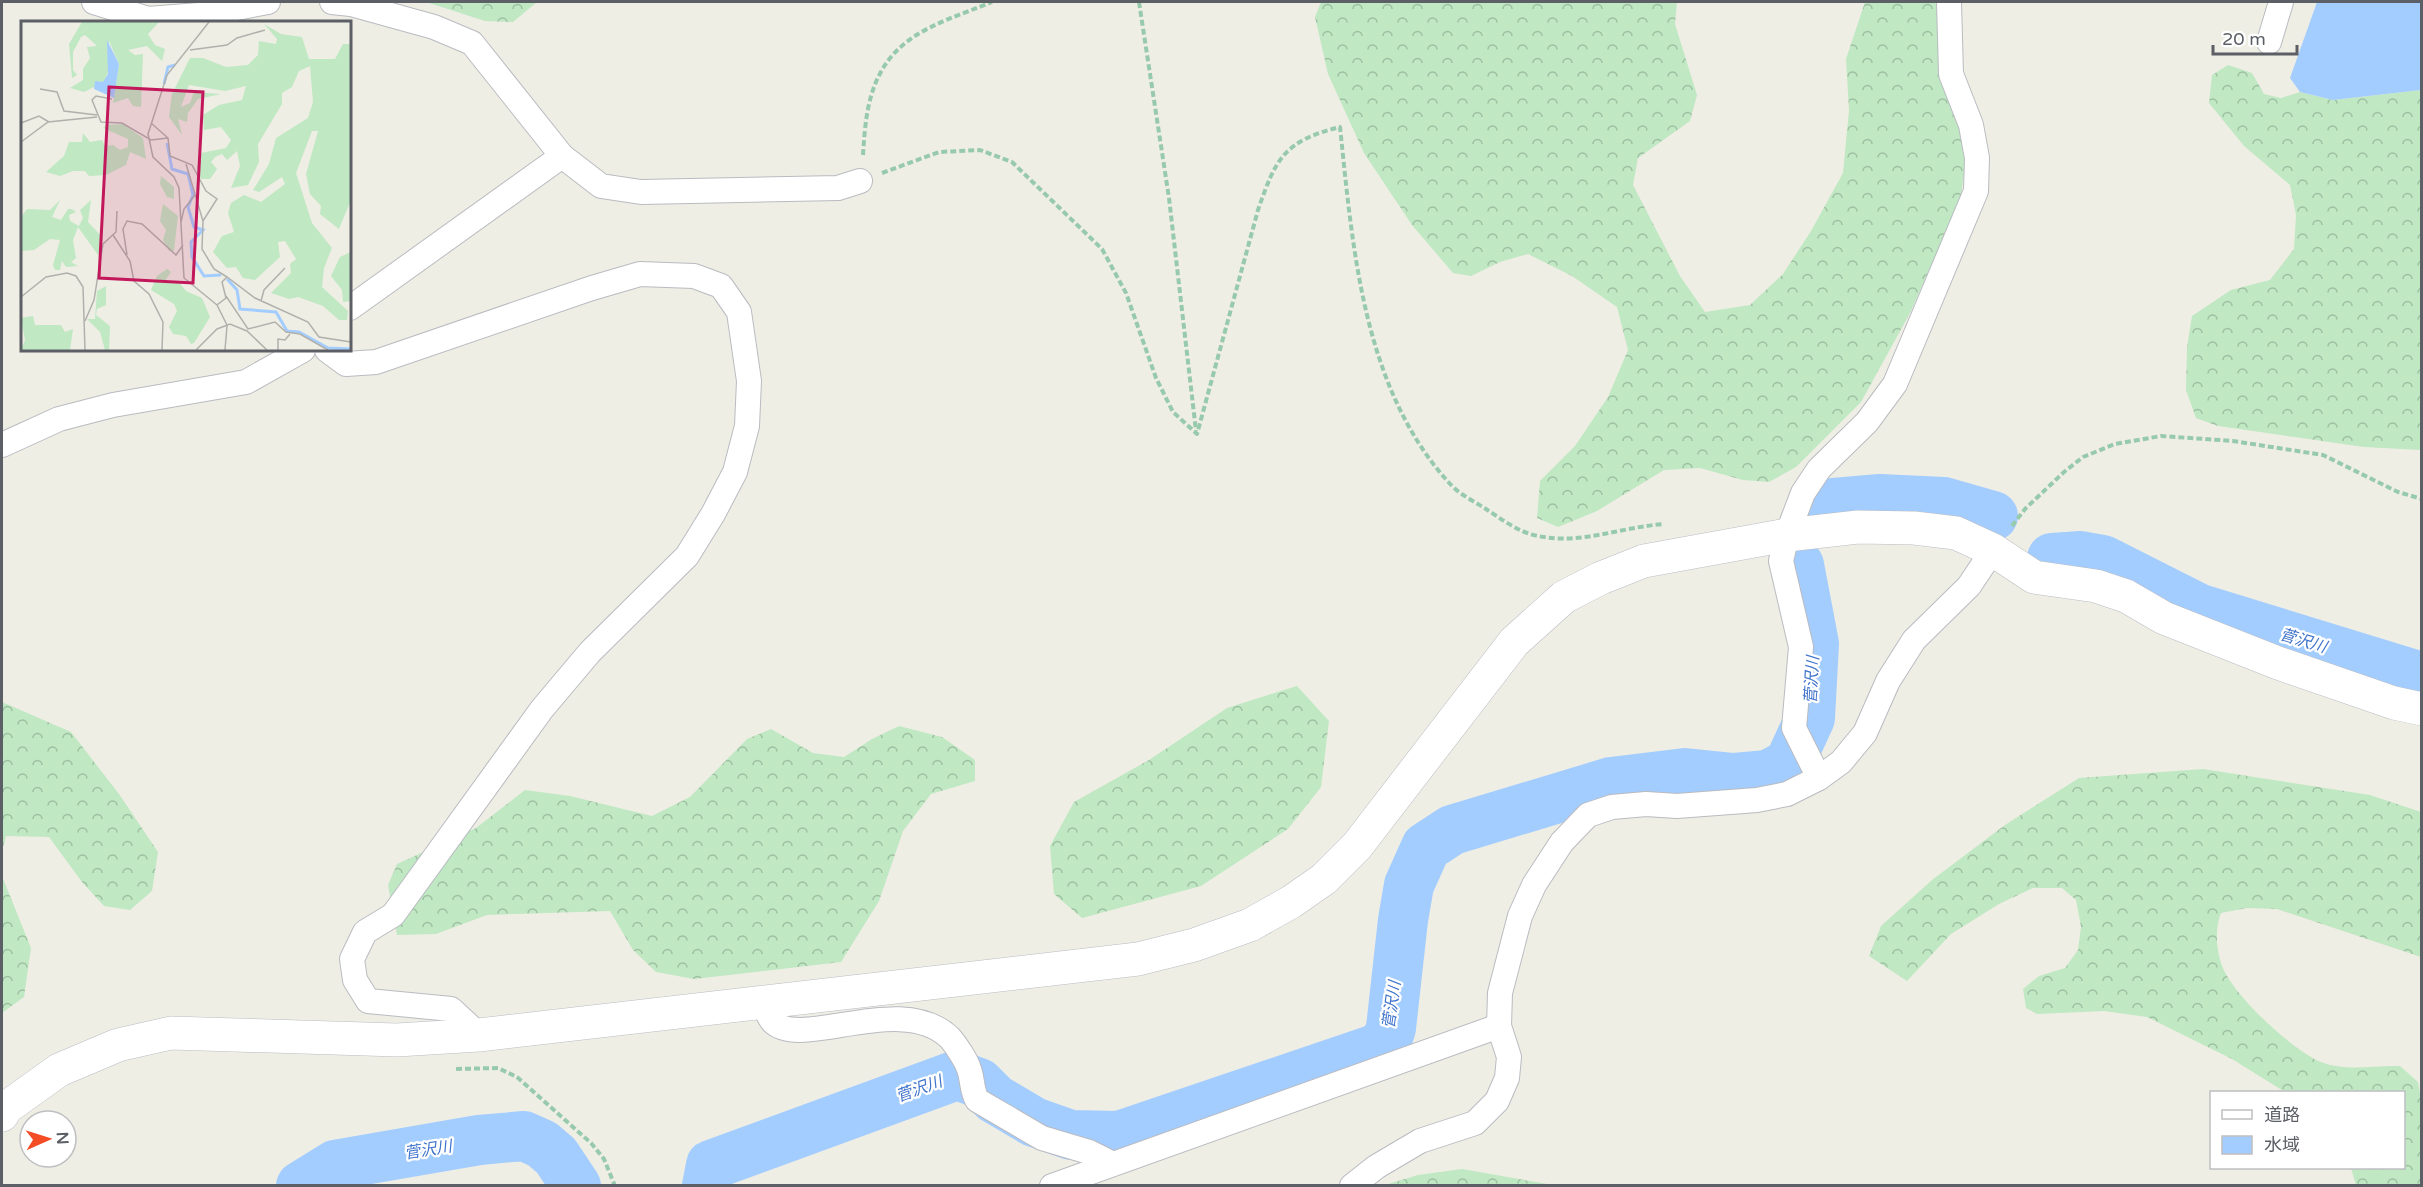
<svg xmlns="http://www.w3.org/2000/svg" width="2423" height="1187" font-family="'Varela Round','Noto Sans JP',sans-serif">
  <defs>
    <pattern id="forest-crowns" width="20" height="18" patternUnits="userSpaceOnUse" patternTransform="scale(1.5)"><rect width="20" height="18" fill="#bfe8c3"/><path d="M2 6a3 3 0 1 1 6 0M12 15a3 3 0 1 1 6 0" fill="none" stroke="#9ebfa2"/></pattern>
  </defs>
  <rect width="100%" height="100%" fill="#efeee4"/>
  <!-- forest -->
  <g fill="url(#forest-crowns)">
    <polygon points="426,2 537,2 513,22 485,21"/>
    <polygon points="1321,2 1677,2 1675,24 1697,95 1690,121 1638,158 1633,185 1680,276 1705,312 1750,305 1783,274 1811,231 1843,173 1849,110 1846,59 1865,2 1946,2 1967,146 1961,198 1910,313 1861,402 1796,467 1769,482 1743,480 1700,468 1664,470 1597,511 1558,527 1537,518 1540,481 1575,446 1608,397 1628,350 1617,307 1572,276 1528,254 1500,262 1471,276 1453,273 1412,225 1364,153 1328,74 1315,17"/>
    <polygon points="2228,65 2252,73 2264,94 2281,98 2300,92 2333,100 2421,90 2421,450 2364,447 2218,426 2196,418 2186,390 2187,347 2192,316 2231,290 2270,280 2294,249 2296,215 2290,185 2244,146 2209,103 2212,75"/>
    <polygon points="1297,686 1329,721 1321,787 1288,829 1201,886 1082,918 1054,894 1050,846 1074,802 1149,760 1227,708"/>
    <polygon points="2,702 71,732 119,794 158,852 152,891 130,910 104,906 82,882 49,837 6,836 2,851"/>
    <polygon points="899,726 942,737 975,760 975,781 931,794 903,831 879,901 841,962 694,979 656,972 633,950 610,911 487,915 436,934 397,935 388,885 397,864 476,828 525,790 570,796 652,816 690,797 747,739 771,729 813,753 844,757 872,739"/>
    <path d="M 2203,769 L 2370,795 L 2421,812 L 2421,957 L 2277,909 L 2247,908 L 2221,913 C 2215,928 2216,947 2221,963 C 2230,993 2292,1050 2321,1062 C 2345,1072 2375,1065 2400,1066 L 2418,1082 L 2421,1099 L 2421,1185 L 2356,1185 L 2351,1168 L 2404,1168 L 2404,1092 L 2285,1092 L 2232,1059 L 2147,1017 L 2104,1011 L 2037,1014 L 2026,1008 L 2023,989 L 2039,976 L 2065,968 L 2078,950 L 2081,927 L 2076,900 L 2062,888 L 2033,888 L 1999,904 L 1951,934 L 1907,981 L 1869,956 L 1881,926 L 1932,880 L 2005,825 L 2079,778 Z"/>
    <polygon points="2,876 31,948 24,997 2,1013"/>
    <polygon points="1462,1169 1553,1185 1385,1185 1418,1175"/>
  </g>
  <!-- water -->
  <polygon fill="#a4cdff" points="2317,2 2421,2 2421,90 2333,100 2300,92 2290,78"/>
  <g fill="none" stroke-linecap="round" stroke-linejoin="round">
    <!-- river -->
    <g stroke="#a4cdff" stroke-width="50">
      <polyline points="1822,504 1880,499 1944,502 1993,516"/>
      <polyline points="2052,558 2081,556 2103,560 2200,609 2422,677"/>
      <polyline points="301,1186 335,1165 479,1140 524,1136 542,1144 556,1156 576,1186"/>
      <polyline points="707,1186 711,1165 957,1075 979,1083 995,1099 1034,1122 1071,1135 1119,1136 1373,1050 1386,1043 1391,1028 1403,920 1409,885 1426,847 1452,830 1611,782 1685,773 1734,778 1768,775 1789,764 1810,718 1814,644 1799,565"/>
    </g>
    <!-- street casing -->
    <g stroke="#b9bbc1" stroke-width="26">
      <g id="street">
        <polyline points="94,2 148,19 199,15 268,2"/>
        <polyline points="332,2 351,4 434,27 472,43 562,156 601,186 641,192 838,188 860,181"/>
        <polyline points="2269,42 2281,2"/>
        <polyline points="350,308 562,156"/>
        <polyline points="327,350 346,364 376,362 592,288 640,274 694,276 721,286 739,312 749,381 747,426 735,472 713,514 687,556 590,652 542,709 393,915 365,932 352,959 355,980 368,1001 451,1009 479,1035"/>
        <polyline points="2,445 59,419 113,405 246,382 303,350"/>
        <polyline points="1819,778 1794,728 1801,647 1781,561 1787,535 1803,493 1819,469 1867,422 1895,384 1976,191 1977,158 1971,125 1951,74 1949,2"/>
        <path d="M 762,1001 C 765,1007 768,1017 773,1022 C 802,1050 902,991 950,1038 C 956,1045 966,1060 969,1069 C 973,1080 971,1088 977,1100 L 1042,1138 L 1089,1152 L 1111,1163"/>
        <polyline points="1052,1186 1499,1026"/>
        <polyline points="1352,1186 1376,1167 1420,1141 1475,1123 1497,1101 1507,1078 1509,1057 1499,1026 1500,993 1520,916 1534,885 1562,842 1588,815 1612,807 1646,804 1677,806 1757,800 1787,794 1819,778 1841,762 1865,733 1888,681 1914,640 1969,586 1993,550"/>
      </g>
    </g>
    <!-- secondary casing -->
    <g stroke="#b9bcc3" stroke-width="34">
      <polyline id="secondary" points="2,1115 6,1108 59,1070 118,1045 171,1033 397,1040 479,1035 1138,959 1194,945 1250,925 1291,902 1324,879 1357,846 1514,642 1564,597 1601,578 1644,561 1787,535 1858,527 1914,528 1956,533 1993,550 2034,577 2096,586 2126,596 2164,618 2278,663 2394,703 2422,709"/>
    </g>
    <!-- path -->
    <g stroke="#97caac" stroke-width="4" stroke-dasharray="6 3" stroke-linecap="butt">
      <polyline points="1139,2 1169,198 1196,431"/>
      <path d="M 863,155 C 864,140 865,124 868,109 C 882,37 932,26 992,2"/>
      <path d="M 882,173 L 939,152 L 980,150 L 1012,162 L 1102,249 L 1126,293 L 1156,378 L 1173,412 L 1197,434 L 1258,210 C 1276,158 1284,141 1340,127 C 1353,250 1363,391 1452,486 C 1461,495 1475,502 1486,509 C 1501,519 1520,533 1538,536 C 1581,545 1621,527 1664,524"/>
      <polyline points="2012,526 2025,509 2064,472 2083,457 2115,444 2161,436 2233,441 2323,455 2398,492 2422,499"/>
      <polyline points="456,1069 498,1068 517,1077 591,1143 604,1159 615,1186"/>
    </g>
    <!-- street -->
    <use href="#street" stroke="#fff" stroke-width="24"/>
    <!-- secondary -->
    <use href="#secondary" stroke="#fff" stroke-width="33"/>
  </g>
  <g text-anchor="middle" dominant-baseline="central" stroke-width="4.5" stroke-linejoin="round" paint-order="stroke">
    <!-- water labels -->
    <g font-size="16" font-style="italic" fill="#3e73cb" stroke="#fff">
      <text transform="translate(2303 641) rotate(17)">菅沢川</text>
      <text transform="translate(1812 680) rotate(-87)">菅沢川</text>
      <text transform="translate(1392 1005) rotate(-82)">菅沢川</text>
      <text transform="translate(919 1089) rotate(-20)">菅沢川</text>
      <text transform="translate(428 1150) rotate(-9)">菅沢川</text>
    </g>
  </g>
  <!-- overview -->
  <g transform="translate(21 21)">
    <rect width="330" height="330" fill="#efeee4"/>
    <path d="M 61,1 L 138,1 L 127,13 L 134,24 L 144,28 L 141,40 L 126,25 L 107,29 L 114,34 L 122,33 L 120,86 L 112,85 L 107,77 L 92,82 L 98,43 L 88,20 L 87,51 L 83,61 L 63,71 L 49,67 L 62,59 L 62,48 L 69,37 L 66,26 L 76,25 L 64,14 L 60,16 L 52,31 L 52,49 L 56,54 L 51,57 L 48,23 ZM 243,3 L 260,13 L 281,16 L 288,38 L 314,38 L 322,23 L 330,23 L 330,179 L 318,208 L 299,193 L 300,185 L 289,173 L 285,153 L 297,110 L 291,110 L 275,152 L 291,202 L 311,227 L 303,247 L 301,266 L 327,290 L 326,299 L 318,299 L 302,285 L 277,276 L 268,278 L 250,272 L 270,252 L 269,243 L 275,238 L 264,220 L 257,221 L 259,236 L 234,259 L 222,257 L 215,246 L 206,247 L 192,231 L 201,215 L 213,211 L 207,192 L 210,182 L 223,174 L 240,181 L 264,163 L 261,156 L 238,171 L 232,169 L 248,143 L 255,117 L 287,97 L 292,81 L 289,45 L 278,50 L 271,66 L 261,72 L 261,83 L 237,123 L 238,141 L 227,164 L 210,167 L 219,145 L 216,130 L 206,139 L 201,133 L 194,136 L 190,141 L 196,148 L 189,158 L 180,158 L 176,147 L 180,132 L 205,127 L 210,119 L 200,106 L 183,109 L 182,94 L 198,84 L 221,79 L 225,65 L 204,70 L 168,64 L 160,86 L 169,82 L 173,71 L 200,73 L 177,78 L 167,92 L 166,101 L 157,98 L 161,114 L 148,96 L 151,73 L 169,37 L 182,37 L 205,46 L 227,44 L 237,34 L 238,20 L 255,23 L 256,18 ZM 102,103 L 122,117 L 125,138 L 109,131 L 105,144 L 85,154 L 68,155 L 64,150 L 52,150 L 39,155 L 25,151 L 43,135 L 48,121 L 61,121 L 62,112 L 69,121 L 81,119 L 84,125 L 92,124 L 99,129 L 107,126 L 107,118 L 82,107 L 85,104 ZM 140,155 L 153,166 L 153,178 L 146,176 L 139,163 ZM 39,179 L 31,196 L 40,199 L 47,188 L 51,188 L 55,191 L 48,194 L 49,200 L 58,205 L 62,197 L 59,189 L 70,179 L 67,201 L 82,217 L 77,234 L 57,206 L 52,219 L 55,237 L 50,241 L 57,245 L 45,246 L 41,240 L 39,249 L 34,249 L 32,244 L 39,219 L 29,218 L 13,229 L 0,230 L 0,196 L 6,188 L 29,189 ZM 142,183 L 157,195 L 153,230 L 148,230 L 142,219 L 145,209 L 139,200 ZM 330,231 L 330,280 L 322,281 L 321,269 L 310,255 L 319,236 ZM 146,248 L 150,251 L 144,260 L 157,260 L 165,270 L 181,277 L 189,296 L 173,322 L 170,323 L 165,315 L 152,313 L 148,306 L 156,290 L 153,283 L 130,269 L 136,255 ZM 85,265 L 85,284 L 76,288 L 75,294 L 89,305 L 88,329 L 84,329 L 79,311 L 66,298 L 74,298 L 76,270 ZM 12,295 L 14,304 L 40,304 L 44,311 L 52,308 L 49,329 L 0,329 L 4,319 L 0,297 Z" fill="#bfe8c3"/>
    <path d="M 86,19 L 98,43 L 93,77 L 73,68 L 74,60 L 82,61 L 87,53 Z" fill="#a4cdff"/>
    <path fill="none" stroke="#a4cdff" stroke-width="3" d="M 143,63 L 147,46 L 154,44M 146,122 L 151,148 L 167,153 L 172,174 L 167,186 L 173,206 L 182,209 L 170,221 L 171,236 L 183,255 L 200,254M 206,258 L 216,269 L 219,288 L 255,291 L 266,310 L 278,311 L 307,327 L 330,328"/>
    <path fill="none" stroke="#b0b1ad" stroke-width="1.5" d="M 188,1 L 146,54 L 127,113 L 132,136 L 153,156 L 158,167 L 163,257 L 196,284M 169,29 L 206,24 L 216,17 L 244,9M 19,68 L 36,71 L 43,90 L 76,94M 91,78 L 75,75 L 71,79 L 80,101 L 101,102 L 130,119 L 147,117M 0,102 L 18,95 L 28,101M 130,102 L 147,117 L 149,135 L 171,144 L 185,170 L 196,178 L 182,200M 0,121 L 27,101 L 76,96M 165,143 L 182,200 L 181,228 L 193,248 L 206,256M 160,201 L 163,188 L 174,174M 92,214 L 109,240 L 113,260 L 128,273 L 142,301 L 141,329M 106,234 L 102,208 L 106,200 L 121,203 L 155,234 L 162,224M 205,275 L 227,308 L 254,301 L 265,311 L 279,313 L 307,329M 0,276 L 25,256 L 46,252 L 55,255 L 62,266 L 64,329M 240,280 L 243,269 L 264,247M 64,300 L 73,279 L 82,223 L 95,211 L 96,190M 206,304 L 196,284 L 205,277 L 201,261 L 206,256 L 234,277 L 287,301 L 298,316 L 330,321M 175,329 L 196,308 L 209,303 L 226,310 L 246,329M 204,329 L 206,305M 257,329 L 257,318 L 264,319 L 269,313"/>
    <path fill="#c2185b" fill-opacity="0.15" stroke="#c2185b" stroke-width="3" d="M 88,66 L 182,71 L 172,262 L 78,257 Z"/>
    <rect width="330" height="330" fill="none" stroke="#5c5f65" stroke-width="3"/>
  </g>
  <!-- border -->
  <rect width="2423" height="1187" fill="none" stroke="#5c5f65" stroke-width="6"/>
  <!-- legend -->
  <rect x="2210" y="1091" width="195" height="78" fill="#ffffff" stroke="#bebfc1" stroke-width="1.5"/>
  <rect x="2222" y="1110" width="30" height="9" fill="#ffffff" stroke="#bebfc1" stroke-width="1.5"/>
  <text x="2264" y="1121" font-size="18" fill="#5c5f65">道路</text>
  <rect x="2222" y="1136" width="30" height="18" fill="#a4cdff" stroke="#bebfc1" stroke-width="1.5"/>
  <text x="2264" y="1151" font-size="18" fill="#5c5f65">水域</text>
  <!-- north arrow -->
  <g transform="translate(48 1139) rotate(87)"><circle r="28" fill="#ffffff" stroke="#bebfc1" stroke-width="1.5"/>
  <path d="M0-4.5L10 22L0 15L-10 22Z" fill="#f44c25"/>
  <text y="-9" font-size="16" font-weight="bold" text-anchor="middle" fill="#5c5f65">N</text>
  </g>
  <!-- scale -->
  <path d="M2213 45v9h84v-9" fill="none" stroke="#5c5f65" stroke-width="3"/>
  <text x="2222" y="45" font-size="18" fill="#5c5f65" stroke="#ffffff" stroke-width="4.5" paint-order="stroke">20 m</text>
</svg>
